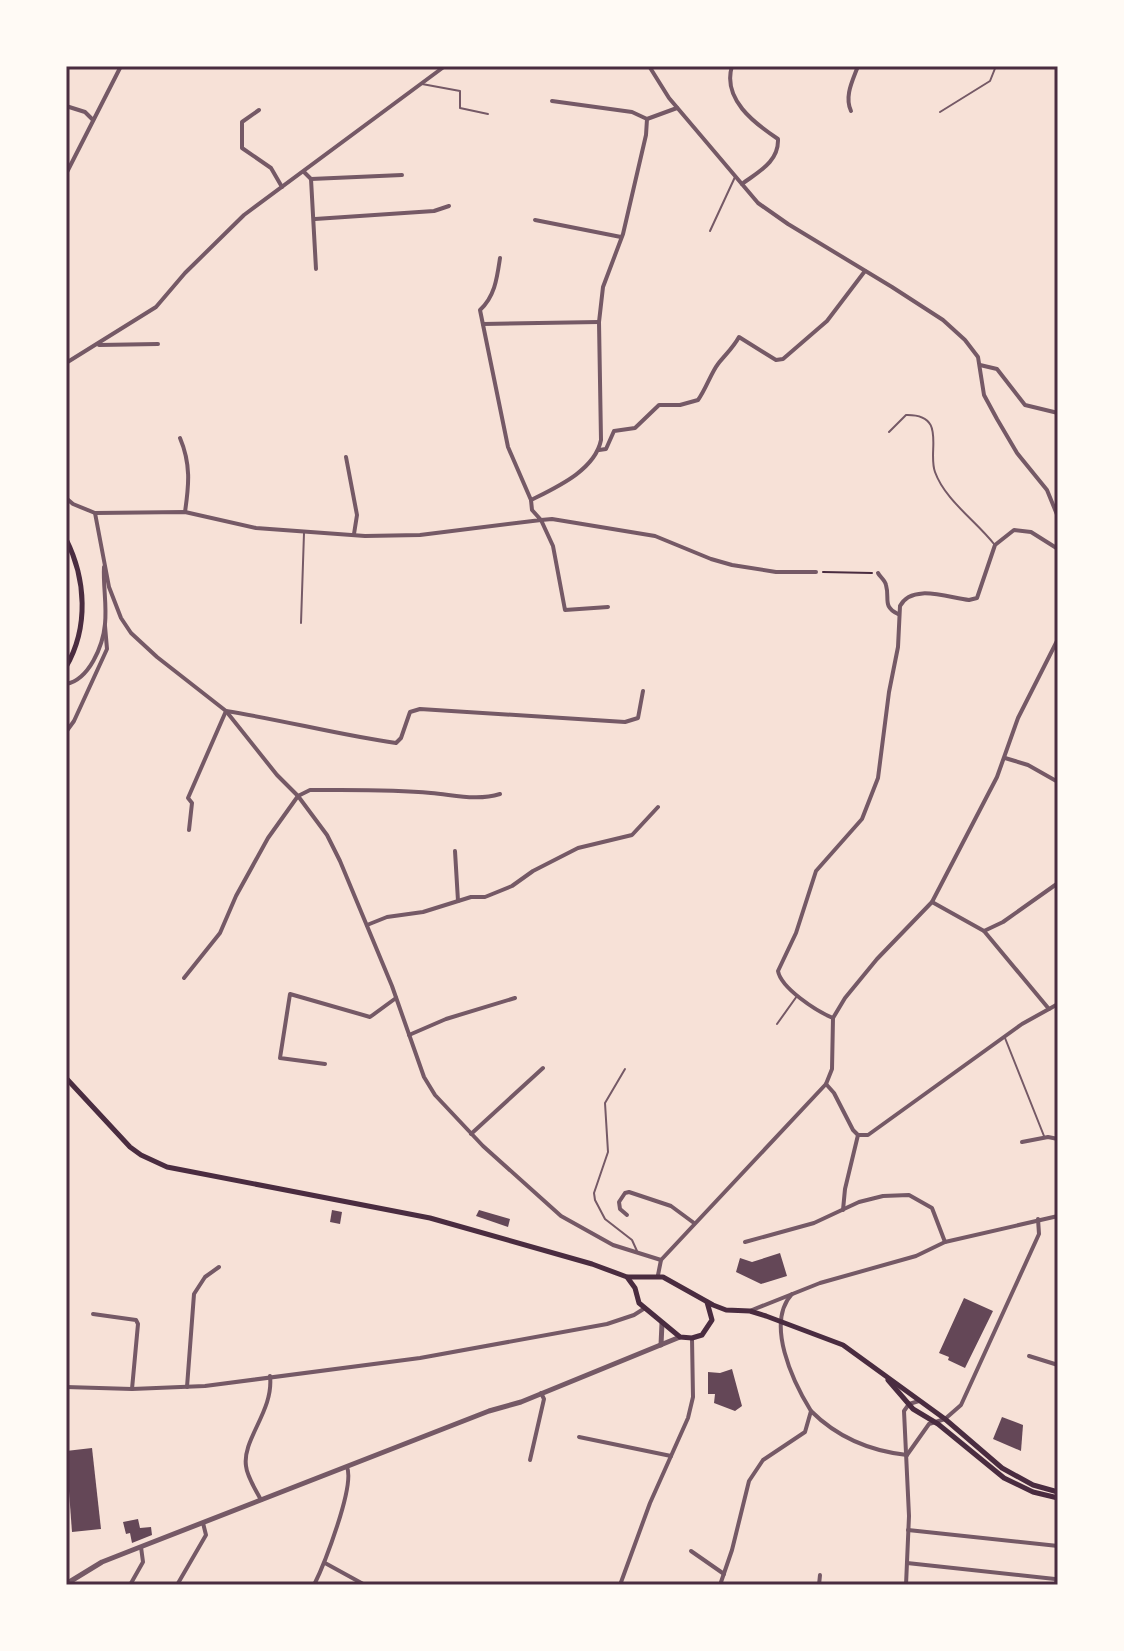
<svg xmlns="http://www.w3.org/2000/svg" width="1124" height="1651" font-family="Lato,sans-serif">
  <rect width="100%" height="100%" fill="#f7e1d7"/>
  <!-- building -->
  <g fill="#644757">
    <polygon points="332,1210 342,1212 340,1224 330,1222"/>
    <polygon points="479,1210 510,1219 508,1227 476,1216"/>
    <polygon points="780,1253 787,1276 761,1284 736,1272 740,1258 752,1262"/>
    <polygon points="964,1298 993,1311 965,1368 948,1360 949,1357 939,1353"/>
    <polygon points="732,1369 742,1406 735,1411 714,1403 715,1394 708,1394 708,1372 720,1373"/>
    <polygon points="1002,1417 1023,1425 1021,1451 993,1439"/>
    <polygon points="92,1448 101,1529 72,1532 66,1451"/>
    <polygon points="138,1519 140,1528 151,1527 152,1535 132,1543 130,1533 126,1534 123,1522"/>
  </g>
  <g fill="none" stroke-linecap="round" stroke-linejoin="round">
    <!-- path -->
    <polyline stroke="#4a2c40" stroke-width="2" points="823,572 872,573"/>
    <!-- service -->
    <g stroke="#755966" stroke-width="2">
      <polyline points="422,84 460,91 460,108 488,114"/>
      <polyline points="940,112 990,81 996,66"/>
      <polyline points="710,231 735,177"/>
      <path d="M 889,432 L 906,415 C 948,414 927,451 935,472 C 945,500 976,521 994,544"/>
      <polyline points="301,623 304,533"/>
      <polyline points="777,1024 797,996"/>
      <polyline points="1005,1038 1044,1136"/>
      <polyline points="625,1069 605,1103 608,1152 594,1193 595,1200 605,1219 632,1240 637,1251"/>
    </g>
    <!-- minor -->
    <g stroke="#755966" stroke-width="4">
      <polyline points="649,66 669,98 758,203 788,224 892,287 943,320 965,340 978,357 984,395 997,419 1017,453 1047,490 1058,517"/>
      <path d="M 732,66 C 722,99 754,123 778,139 C 779,162 758,172 742,184"/>
      <polyline points="552,101 632,112 647,119"/>
      <polyline points="66,106 85,112 92,119"/>
      <polyline points="259,110 242,122 242,148 271,168 282,187"/>
      <path d="M 851,111 C 844,96 853,80 858,66"/>
      <polyline points="304,172 311,179 316,269"/>
      <polyline points="66,174 121,66"/>
      <polyline points="311,179 402,175"/>
      <polyline points="315,219 434,211 449,206"/>
      <polyline points="535,220 621,237"/>
      <path d="M 500,258 C 497,278 495,296 480,310 L 508,447 L 531,500"/>
      <polyline points="483,324 599,322"/>
      <polyline points="66,343 67,363"/>
      <polyline points="99,345 158,344"/>
      <polyline points="66,363 156,307 185,273 244,215 445,66"/>
      <polyline points="980,365 997,369 1025,405 1058,413"/>
      <path d="M 180,438 C 191,464 189,485 185,512"/>
      <path d="M 599,450 L 606,449 L 614,431 L 635,428 L 659,405 L 680,405 L 698,400 C 706,389 711,373 718,364 C 725,355 733,348 739,337 L 776,360 L 783,359 L 827,321 L 865,271"/>
      <polyline points="346,457 357,515 354,534"/>
      <polyline points="66,498 73,504 95,513 109,587 121,618 131,633 157,657 226,711 277,775 298,796 327,835 340,861 392,986 424,1077 435,1095 483,1146 561,1216 613,1245 661,1260"/>
      <path d="M 95,513 L 185,512 L 256,528 L 365,536 L 420,535 L 541,520 L 532,510 L 531,500 C 557,487 595,470 601,440 L 599,322 L 603,287 L 623,234 L 646,135 L 647,119 L 677,108"/>
      <path d="M 878,573 C 880,577 885,580 886,585 C 890,599 882,606 898,614"/>
      <polyline points="608,607 565,610 553,546 541,520 552,519 655,536 711,559 732,565 776,572 816,572"/>
      <path d="M 66,684 C 89,680 103,646 105,624 C 107,605 103,586 104,567"/>
      <polyline points="66,732 74,721 107,649 105,626"/>
      <polyline points="1005,758 1028,765 1058,782"/>
      <path d="M 189,830 L 192,803 L 188,798 L 226,711 C 283,720 339,735 396,743 L 401,738 L 410,712 L 420,709 L 625,722 L 638,718 L 643,691"/>
      <polyline points="455,851 458,901"/>
      <polyline points="932,902 984,931 1049,1009"/>
      <polyline points="367,925 387,917 423,912 471,897 485,897 512,886 533,871 578,848 632,835 658,807"/>
      <polyline points="984,931 1003,922 1058,883"/>
      <path d="M 184,978 L 220,933 L 236,896 L 268,838 L 298,796 L 310,790 C 350,790 391,789 431,793 C 455,795 477,801 500,794"/>
      <path d="M 833,1018 C 816,1011 781,988 778,971 L 796,933 L 816,871 L 862,819 L 878,778 L 889,692 L 898,647 L 900,606 C 912,583 949,598 969,600 L 977,598 L 995,545 L 1014,530 L 1031,532 L 1058,549"/>
      <polyline points="409,1035 446,1019 515,998"/>
      <polyline points="325,1064 280,1058 290,994 370,1017 396,998"/>
      <polyline points="826,1084 834,1093 853,1130 858,1135 868,1135 1022,1024 1058,1004"/>
      <polyline points="471,1134 543,1068"/>
      <polyline points="1022,1142 1048,1137 1058,1139"/>
      <polyline points="843,1210 845,1189 858,1135"/>
      <polyline points="627,1215 620,1209 619,1202 625,1193 629,1192 671,1206 694,1223"/>
      <polyline points="745,1242 814,1223 859,1202 883,1196 909,1195 932,1208 945,1242"/>
      <polyline points="658,1275 661,1260 826,1084 832,1069 833,1018 845,998 877,959 932,902 997,777 1018,718 1058,639"/>
      <polyline points="752,1310 820,1283 916,1256 945,1242 1058,1216"/>
      <polyline points="93,1314 136,1320 138,1324 132,1389"/>
      <polyline points="1029,1356 1058,1365"/>
      <polyline points="66,1387 132,1389 205,1386 420,1358 607,1324 634,1315 645,1308"/>
      <polyline points="187,1387 194,1294 205,1277 219,1267"/>
      <path d="M 811,1411 C 837,1437 870,1451 907,1455"/>
      <polyline points="579,1437 671,1456"/>
      <polyline points="907,1455 929,1424 945,1419 961,1405 1039,1234 1038,1219"/>
      <polyline points="530,1460 544,1399 541,1393"/>
      <path d="M 261,1500 C 256,1490 247,1477 246,1466 C 242,1439 274,1411 270,1376"/>
      <polyline points="908,1530 1058,1546"/>
      <polyline points="691,1551 724,1574"/>
      <polyline points="325,1563 365,1585"/>
      <polyline points="907,1563 1055,1579 1058,1583"/>
      <polyline points="130,1585 143,1562 141,1547"/>
      <polyline points="177,1585 206,1535 203,1523"/>
      <path d="M 314,1585 C 324,1565 355,1486 347,1467"/>
      <polyline points="620,1585 650,1503 688,1418 693,1397 692,1338"/>
      <path d="M 720,1585 L 732,1550 L 749,1481 L 763,1460 L 805,1432 L 811,1411 C 793,1382 765,1323 792,1294"/>
      <polyline points="819,1585 820,1575"/>
      <polyline points="906,1585 909,1516 904,1411 909,1404 919,1401"/>
    </g>
    <!-- tertiary -->
    <g stroke="#755966" stroke-width="5">
      <polyline points="661,1345 662,1323"/>
      <polyline points="66,1584 102,1562 130,1551 489,1411 521,1402 680,1337"/>
    </g>
    <!-- secondary -->
    <g stroke="#4a2c40" stroke-width="5">
      <path d="M 66,539 C 86,579 89,627 66,667"/>
      <polyline points="66,1078 130,1147 141,1155 167,1167 430,1218 592,1264 627,1277 635,1288 639,1303 680,1337 692,1338 702,1335 712,1320 707,1302"/>
      <polyline points="628,1277 663,1277 713,1305 726,1310 750,1311 766,1316 843,1345 945,1419 1002,1468 1033,1485 1058,1492"/>
      <polyline points="888,1380 913,1409 938,1424 1004,1478 1033,1492 1058,1498"/>
    </g>
  </g>
  <!-- border -->
  <rect width="1124" height="1651" fill="none" stroke="#fffaf5" stroke-width="136"/>
  <rect x="68" y="68" width="988" height="1515" fill="none" stroke="#4a2c40" stroke-width="3"/>
</svg>
